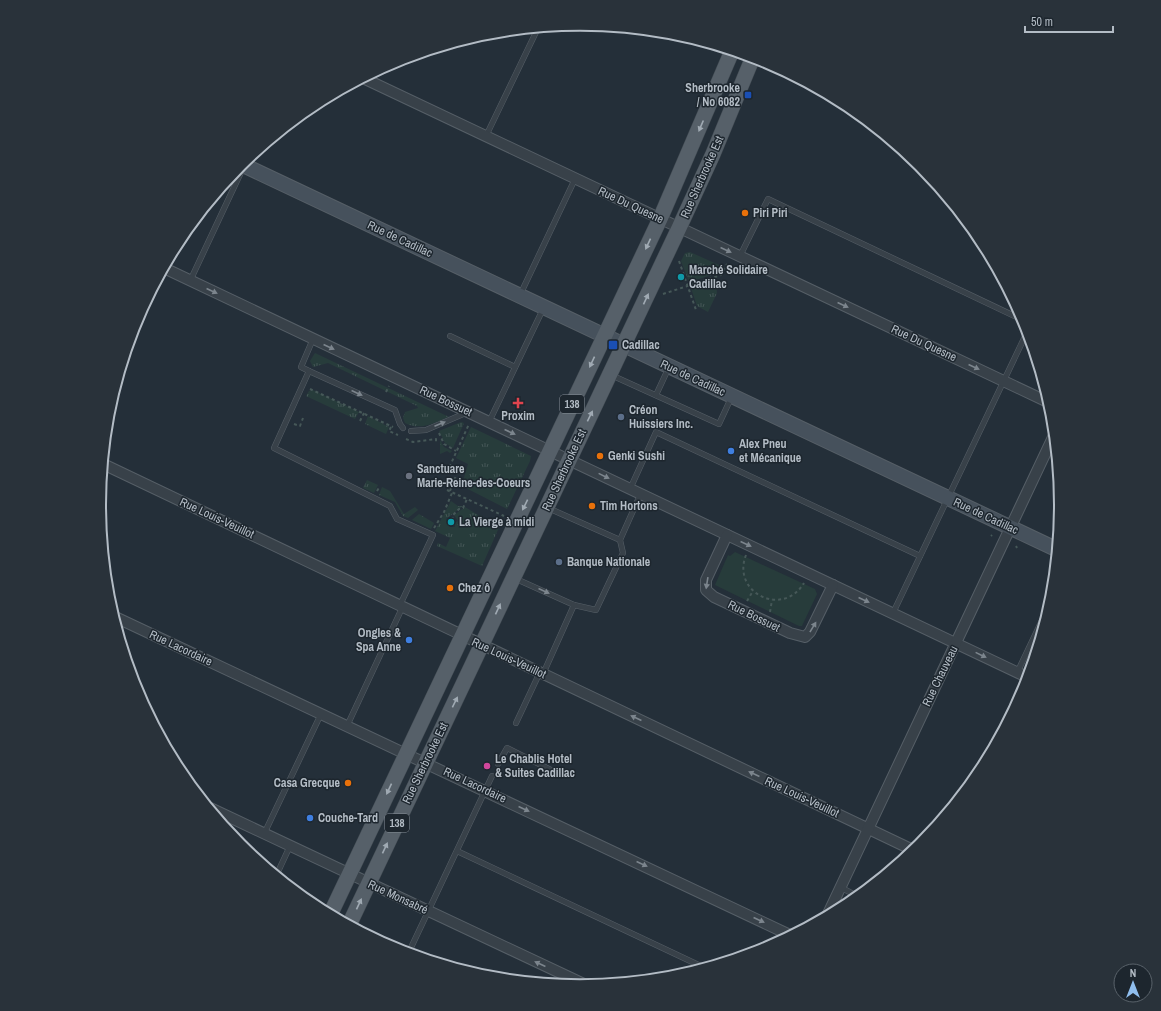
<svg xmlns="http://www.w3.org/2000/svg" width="1161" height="1011" font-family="'Archivo Narrow',sans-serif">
  <defs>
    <pattern id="grass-tufts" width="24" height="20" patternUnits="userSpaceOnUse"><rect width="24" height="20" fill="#273c3b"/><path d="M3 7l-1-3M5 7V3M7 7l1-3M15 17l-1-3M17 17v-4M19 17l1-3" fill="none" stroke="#445656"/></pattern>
  </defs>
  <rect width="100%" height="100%" fill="#242f39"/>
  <!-- grass -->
  <g fill="url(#grass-tufts)">
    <polygon points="690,252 719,265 718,273 689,282 681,261 685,253"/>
    <polygon points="716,282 717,293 708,312 697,306 691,288 705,283 708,285"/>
    <path d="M 315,353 L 449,417 C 434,423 420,431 405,423 L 403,418 L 405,412 L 418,408 L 417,406 L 328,363 L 313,367 L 310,361 Z"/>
    <polygon points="313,390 359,412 355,419 306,396 309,391"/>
    <polygon points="368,416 389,427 386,434 365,424"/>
    <polygon points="461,422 464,423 453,448 445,443 439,431"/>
    <polygon points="471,427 531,456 530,461 507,509 466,488 461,488 468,464 456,458"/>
    <polygon points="440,440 444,447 452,451 450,453 447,451 440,454"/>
    <polygon points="367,480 378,485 374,493 363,488"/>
    <polygon points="382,487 390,491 404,514 415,507 418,510 408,518 403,516 395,502 379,495"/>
    <polygon points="451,501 458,506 463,506 446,519 450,527 455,527 454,523 458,521 454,515 465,507 478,515 482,515 482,517 501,523 482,566 437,546 438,543 446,547 450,538 435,531"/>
    <polygon points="419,514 434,523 431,529 412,520"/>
  </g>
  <!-- green -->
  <polygon fill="#273c3b" points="735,552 815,589 817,594 802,626 799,626 715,585 728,555 730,556"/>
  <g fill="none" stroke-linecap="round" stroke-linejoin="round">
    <!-- lane casing -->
    <g stroke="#565f67" stroke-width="6">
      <g id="lane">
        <polyline points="486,136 538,28"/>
        <polyline points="740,256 768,199 1025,321"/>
        <polyline points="190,281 244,166"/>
        <polyline points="520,295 575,179"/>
        <polyline points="450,336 515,367"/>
        <polyline points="313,339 301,367 309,371 274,448 390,506 397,519 433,535 400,605"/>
        <polyline points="309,371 395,410 400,424 403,428"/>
        <polyline points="611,375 719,424 732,396"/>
        <polyline points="656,395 669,367"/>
        <polyline points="489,422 544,307"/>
        <polyline points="411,431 426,430 468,412"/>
        <polyline points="630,489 656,432 920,556"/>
        <polyline points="548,508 620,540"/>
        <polyline points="514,578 574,605"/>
        <polyline points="893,613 1028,330"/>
        <polyline points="1017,673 1053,597"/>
        <polyline points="543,674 574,605 596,610 623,553 620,540 641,493"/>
        <polyline points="516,723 540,672"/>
        <polyline points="347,726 403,606"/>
        <polyline points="498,764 507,748 555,772"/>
        <polyline points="264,834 321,714"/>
        <polyline points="457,851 705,968"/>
        <polyline points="276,876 290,846"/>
        <polyline points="840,887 859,897"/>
        <polyline points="408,954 492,776"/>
      </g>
    </g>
    <!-- street casing -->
    <g stroke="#565f67" stroke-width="12">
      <g id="street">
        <polyline points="363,78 1050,403"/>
        <polyline points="164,268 1029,678"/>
        <polyline points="103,464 915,851"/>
        <polyline points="727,535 706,580 706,590 714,597 790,633 805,637 810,632 833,585"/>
        <polyline points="113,616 792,936"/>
        <polyline points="208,807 588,986"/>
        <polyline points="826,918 1055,433"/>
      </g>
    </g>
    <!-- secondary casing -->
    <g stroke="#565f67" stroke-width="16">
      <polyline id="secondary" points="241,164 1058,550"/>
    </g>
    <!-- primary casing -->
    <g stroke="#414a52" stroke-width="16">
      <g id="primary">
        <polyline points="330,915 660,219 732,51"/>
        <polyline points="349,925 679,228 713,154 753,57"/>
      </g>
    </g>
    <!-- path -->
    <g stroke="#465858" stroke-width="2" stroke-dasharray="3 3" stroke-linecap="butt">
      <polyline points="679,261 696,310"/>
      <polyline points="663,294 721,275 727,264"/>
      <polyline points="310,389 393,427"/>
      <polyline points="386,392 389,386"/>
      <polyline points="1047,416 1048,416"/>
      <polyline points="360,421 364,413"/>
      <polyline points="294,424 300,426 303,418"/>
      <polyline points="391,427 389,431 398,435"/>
      <polyline points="439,433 444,444 456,451"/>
      <polyline points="406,439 413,442 436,439 436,442"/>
      <polyline points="447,490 504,516"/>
      <polyline points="377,491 380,486"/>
      <polyline points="450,491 457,473 449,468 469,424"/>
      <polyline points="453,520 452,516 459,509 463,508 467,499"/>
      <polyline points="434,528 444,512 452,493"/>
      <polyline points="991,536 992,535"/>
      <polyline points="1016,546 1017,548"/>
      <path d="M 746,555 C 731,593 783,618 804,583"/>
      <polyline points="747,601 753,591"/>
      <polyline points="770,612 772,600"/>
    </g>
    <!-- lane -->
    <use href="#lane" stroke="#384149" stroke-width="5"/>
    <!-- street -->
    <use href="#street" stroke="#384149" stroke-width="10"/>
    <!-- secondary -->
    <use href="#secondary" stroke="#46515c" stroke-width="14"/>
    <!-- primary -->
    <use href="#primary" stroke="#566069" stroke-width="15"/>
  </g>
  <!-- one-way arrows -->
  <defs><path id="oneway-solid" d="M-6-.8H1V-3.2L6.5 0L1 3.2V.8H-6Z"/></defs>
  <g fill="#a0aab3">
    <use href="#oneway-solid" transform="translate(701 126) rotate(113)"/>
    <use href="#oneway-solid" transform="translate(648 244) rotate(115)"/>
    <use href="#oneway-solid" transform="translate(646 299) rotate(-65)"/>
    <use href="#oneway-solid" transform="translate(592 362) rotate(115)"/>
    <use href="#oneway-solid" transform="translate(590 416) rotate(-64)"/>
    <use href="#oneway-solid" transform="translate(525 505) rotate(116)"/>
    <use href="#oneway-solid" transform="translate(498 609) rotate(-65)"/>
    <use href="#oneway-solid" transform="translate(455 702) rotate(-64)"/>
    <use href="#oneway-solid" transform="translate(389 789) rotate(115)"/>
    <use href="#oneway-solid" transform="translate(385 848) rotate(-65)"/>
    <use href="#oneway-solid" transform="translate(359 904) rotate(-65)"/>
  </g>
  <g fill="#7c858d">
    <use href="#oneway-solid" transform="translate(726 250) rotate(25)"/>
    <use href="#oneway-solid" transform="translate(212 291) rotate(25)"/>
    <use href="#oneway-solid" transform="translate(843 305) rotate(25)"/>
    <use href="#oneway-solid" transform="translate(329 347) rotate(25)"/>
    <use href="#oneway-solid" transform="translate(974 367) rotate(25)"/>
    <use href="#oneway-solid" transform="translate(357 393) rotate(25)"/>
    <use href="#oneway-solid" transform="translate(440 424) rotate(-23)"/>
    <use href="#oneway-solid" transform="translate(510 432) rotate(25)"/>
    <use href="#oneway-solid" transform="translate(604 476) rotate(26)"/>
    <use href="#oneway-solid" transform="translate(746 544) rotate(25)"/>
    <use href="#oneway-solid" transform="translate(707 583) rotate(99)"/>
    <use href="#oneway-solid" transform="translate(544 591) rotate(24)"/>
    <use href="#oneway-solid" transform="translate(864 600) rotate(25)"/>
    <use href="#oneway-solid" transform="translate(813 627) rotate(-59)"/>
    <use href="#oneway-solid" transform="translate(981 655) rotate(26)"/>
    <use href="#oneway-solid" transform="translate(636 718) rotate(-155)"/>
    <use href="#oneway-solid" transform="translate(754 774) rotate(-155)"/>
    <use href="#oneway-solid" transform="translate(524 809) rotate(25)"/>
    <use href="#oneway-solid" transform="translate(642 864) rotate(25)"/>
    <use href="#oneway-solid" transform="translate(759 920) rotate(25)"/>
    <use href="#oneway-solid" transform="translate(540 964) rotate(-155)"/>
  </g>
  <!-- markers -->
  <g fill="#1a4fb4" stroke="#1d262e" stroke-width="1.5">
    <rect x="744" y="91" width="8" height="8" rx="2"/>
    <rect x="608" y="340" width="10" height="10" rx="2"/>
  </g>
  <g fill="#e8710a" stroke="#1d262e" stroke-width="1.5">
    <circle cx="745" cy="213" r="4"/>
    <circle cx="600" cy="456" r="4"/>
    <circle cx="592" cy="506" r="4"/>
    <circle cx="450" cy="588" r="4"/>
    <circle cx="348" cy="783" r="4"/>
  </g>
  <g fill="#0f9aa8" stroke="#1d262e" stroke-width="1.5">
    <circle cx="681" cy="277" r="4"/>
    <circle cx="451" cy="522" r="4"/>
  </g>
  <path fill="#e0444e" stroke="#1d262e" stroke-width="1.5" d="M516 397h4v4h4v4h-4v4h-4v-4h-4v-4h4z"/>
  <g fill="#5c6f8a" stroke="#1d262e" stroke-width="1.5">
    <circle cx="621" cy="417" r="4"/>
    <circle cx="559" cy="562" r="4"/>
  </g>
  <g fill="#3f7fe0" stroke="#1d262e" stroke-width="1.5">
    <circle cx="731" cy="451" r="4"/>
    <circle cx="409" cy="640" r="4"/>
    <circle cx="310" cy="818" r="4"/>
  </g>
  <circle fill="#6b7280" stroke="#1d262e" stroke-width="1.5" cx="409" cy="476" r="4"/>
  <circle fill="#d1479c" stroke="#1d262e" stroke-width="1.5" cx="487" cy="766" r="4"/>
  <g text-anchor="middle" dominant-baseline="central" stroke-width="3" stroke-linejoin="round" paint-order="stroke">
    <!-- shield labels -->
    <g fill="#1d262e" stroke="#868f98" stroke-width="1">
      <rect x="560" y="395" width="24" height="18" rx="3"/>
      <rect x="385" y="814" width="24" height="18" rx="3"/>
    </g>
    <g font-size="11" font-weight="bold" fill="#b3bcc5">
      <text x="572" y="404">138</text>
      <text x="397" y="823">138</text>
    </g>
    <!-- poi labels -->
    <g font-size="12" font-weight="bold" fill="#b3bcc5" stroke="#1d262e" text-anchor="start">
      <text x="740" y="88" text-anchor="end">Sherbrooke<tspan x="740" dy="14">/ No 6082</tspan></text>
      <text x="753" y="213">Piri Piri</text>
      <text x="689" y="270">Marché Solidaire<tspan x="689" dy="14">Cadillac</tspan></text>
      <text x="622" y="345">Cadillac</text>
      <text x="629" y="410">Créon<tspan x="629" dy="14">Huissiers Inc.</tspan></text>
      <text x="518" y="416" text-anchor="middle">Proxim</text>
      <text x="739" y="444">Alex Pneu<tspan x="739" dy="14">et Mécanique</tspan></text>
      <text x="608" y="456">Genki Sushi</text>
      <text x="417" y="469">Sanctuare<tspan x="417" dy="14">Marie-Reine-des-Coeurs</tspan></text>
      <text x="600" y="506">Tim Hortons</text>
      <text x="459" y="522">La Vierge à midi</text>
      <text x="567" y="562">Banque Nationale</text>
      <text x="458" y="588">Chez ô</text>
      <text x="401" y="633" text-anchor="end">Ongles &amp;<tspan x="401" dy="14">Spa Anne</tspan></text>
      <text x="495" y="759">Le Chablis Hotel<tspan x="495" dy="14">&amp; Suites Cadillac</tspan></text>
      <text x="340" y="783" text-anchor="end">Casa Grecque</text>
      <text x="318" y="818">Couche-Tard</text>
    </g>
    <!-- street labels -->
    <g font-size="12" fill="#b3bcc5" stroke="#1d262e">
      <text transform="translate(702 177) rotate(-66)">Rue Sherbrooke Est</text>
      <text transform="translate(631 205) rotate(25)">Rue Du Quesne</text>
      <text transform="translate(400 239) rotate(25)">Rue de Cadillac</text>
      <text transform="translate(924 343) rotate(25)">Rue Du Quesne</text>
      <text transform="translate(693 378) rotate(25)">Rue de Cadillac</text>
      <text transform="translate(446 401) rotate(25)">Rue Bossuet</text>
      <text transform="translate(564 470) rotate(-65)">Rue Sherbrooke Est</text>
      <text transform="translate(986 516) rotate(25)">Rue de Cadillac</text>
      <text transform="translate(217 518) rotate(25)">Rue Louis-Veuillot</text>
      <text transform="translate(754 616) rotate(26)">Rue Bossuet</text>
      <text transform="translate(181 648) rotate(25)">Rue Lacordaire</text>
      <text transform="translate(509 658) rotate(25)">Rue Louis-Veuillot</text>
      <text transform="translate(940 676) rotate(-64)">Rue Chauveau</text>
      <text transform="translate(425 763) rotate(-64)">Rue Sherbrooke Est</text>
      <text transform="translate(475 785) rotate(25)">Rue Lacordaire</text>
      <text transform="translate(802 797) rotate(25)">Rue Louis-Veuillot</text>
      <text transform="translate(398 897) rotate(25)">Rue Monsabré</text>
    </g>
  </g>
  <!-- crop -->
  <path d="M0 0H1161V1011H0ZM106 505a474 474 0 1 1 948 0a474 474 0 1 1-948 0Z" fill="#29323a" fill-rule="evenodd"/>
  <path fill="none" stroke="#b3bcc5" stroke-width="2" d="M106 505a474 474 0 1 1 948 0a474 474 0 1 1-948 0Z"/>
  <!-- north arrow -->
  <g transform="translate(1133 983)"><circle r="19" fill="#1d262e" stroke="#59626a"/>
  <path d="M0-3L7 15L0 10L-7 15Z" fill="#8fbeee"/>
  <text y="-6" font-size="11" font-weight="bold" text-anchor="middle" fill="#b3bcc5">N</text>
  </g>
  <!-- scale -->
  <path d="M1025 26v6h88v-6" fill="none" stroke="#b3bcc5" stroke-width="2"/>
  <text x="1031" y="26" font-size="12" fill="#b3bcc5" stroke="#1d262e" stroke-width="3" paint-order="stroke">50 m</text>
</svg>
